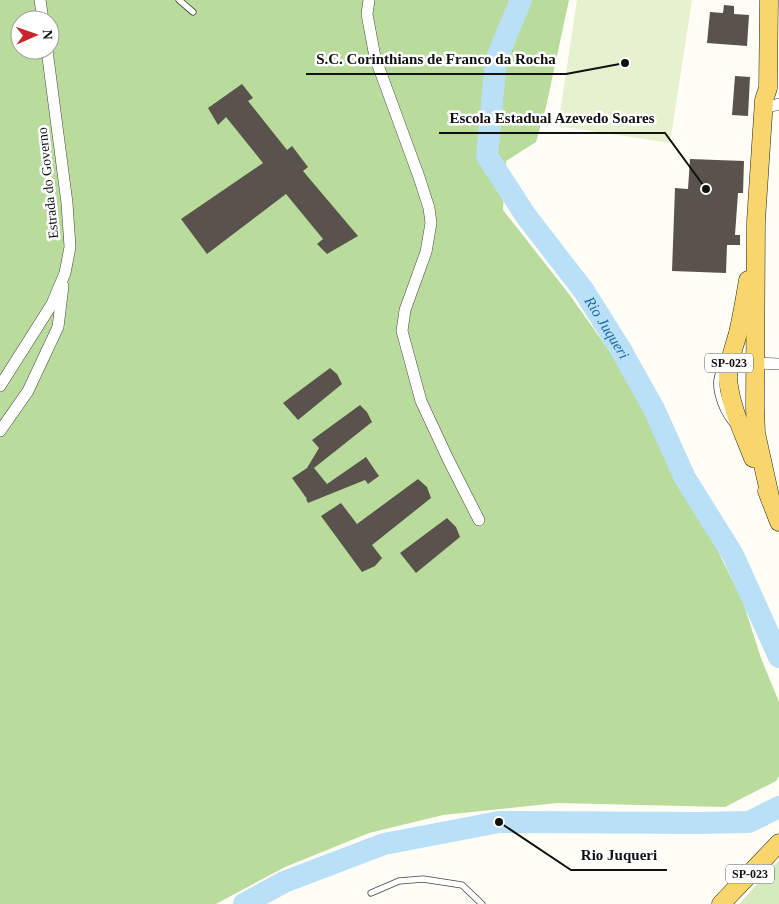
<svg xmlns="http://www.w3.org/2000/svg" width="779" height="904" font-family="'Times New Roman',serif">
  <rect width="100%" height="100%" fill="#fffdf5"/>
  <!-- green -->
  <polygon fill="#d5ebbd" points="779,860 779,904 739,904"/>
  <!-- forest -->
  <path fill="#b9dc9c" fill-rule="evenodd" d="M 0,0 L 569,0 L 546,107 L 536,142 L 506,161 L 503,210 L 569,294 L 627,376 L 676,481 L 712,539 L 743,602 L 761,658 L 779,702 L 779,776 L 776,781 L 725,807 L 557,803 L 443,815 L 369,833 L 285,867 L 216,904 L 0,904 ZM 20,20 L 50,20 L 50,50 L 20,50 Z"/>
  <!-- pitch -->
  <polygon fill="#e6f2cf" points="577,0 692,0 670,143 558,126"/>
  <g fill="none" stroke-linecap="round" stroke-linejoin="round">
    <!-- river -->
    <g stroke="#b9e0f7" stroke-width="22">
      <path id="s1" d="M 521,0 L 496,60 L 487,156 L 526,216 L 584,291 L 621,350 L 654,409 L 685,478 L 733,555 L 779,657"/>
      <polyline points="244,904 284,882 384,844 499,822 698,823 749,822 779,807"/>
    </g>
  </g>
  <!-- building -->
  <g fill="#5a524d">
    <polygon points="724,5 734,6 734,14 749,15 747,46 707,43 710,12 723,13"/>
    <polygon points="735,76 750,77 748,116 732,115"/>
    <polygon points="242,84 253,98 248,101 287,150 292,146 308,167 303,171 358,236 327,254 317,244 323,239 286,194 207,254 181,219 263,163 226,117 218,125 208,108"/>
    <polygon points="690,159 744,161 743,193 738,193 735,235 740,235 740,245 727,245 726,273 672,271 675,188 688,189"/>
    <polygon points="330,368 337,374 342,384 298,420 283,403"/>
    <polygon points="360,405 367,412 372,422 314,468 327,484 366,457 379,476 368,484 365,480 308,503 306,499 307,499 292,478 307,468 319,448 312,440"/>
    <polygon points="418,479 427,487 431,498 372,545 382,558 375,566 362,572 321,516 341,503 357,524"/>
    <polygon points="447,518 456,527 460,537 416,573 400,553"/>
  </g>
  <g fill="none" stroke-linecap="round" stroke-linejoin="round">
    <!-- service casing -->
    <g stroke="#444" stroke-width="7">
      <g id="service">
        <polyline points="179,0 193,12"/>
        <path d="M 723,367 C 709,381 722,411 732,423"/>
        <polyline points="371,893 399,881 423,879 462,885 482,904"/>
      </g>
    </g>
    <!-- minor casing -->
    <g stroke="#444" stroke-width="12">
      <g id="minor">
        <polyline points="40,0 43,20"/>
        <polyline points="369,0 367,14 375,57 419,177 429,208 431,223 426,252 405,310 402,331 421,401 448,459 479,520"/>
        <polyline points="764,108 779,104"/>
        <polyline points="756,363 779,364"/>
        <polyline points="0,386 52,304 65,273 70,247 67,203 47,50"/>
        <polyline points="0,431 28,391 58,327 63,286"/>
      </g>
    </g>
    <!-- primary casing -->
    <g stroke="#222" stroke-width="19">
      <g id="primary">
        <polyline points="769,0 768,88 764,100 756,221 755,407 756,433 771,501"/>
        <path d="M 748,280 C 745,298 742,316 738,333 C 734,348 728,362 728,378 C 730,406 743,432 753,458"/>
        <polyline points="767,491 779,522"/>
        <polyline points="721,904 779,843"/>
      </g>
    </g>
    <!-- service -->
    <use href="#service" stroke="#fff" stroke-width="5.5"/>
    <!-- minor -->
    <use href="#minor" stroke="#fff" stroke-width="11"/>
    <!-- primary -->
    <use href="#primary" stroke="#f9d66b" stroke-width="18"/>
  </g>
  <g text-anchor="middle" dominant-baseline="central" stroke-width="5" stroke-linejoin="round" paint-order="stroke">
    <!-- shield labels -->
    <g fill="#fff" stroke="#585858" stroke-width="1">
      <rect x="705" y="353.5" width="48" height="19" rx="4"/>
      <rect x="726" y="864.5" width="48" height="19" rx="4"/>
    </g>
    <g font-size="12" font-weight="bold" fill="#111">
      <text x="729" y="363">SP-023</text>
      <text x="750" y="874">SP-023</text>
    </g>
    <!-- street labels -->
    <g font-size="14" fill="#111" stroke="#fff">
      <text transform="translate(48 183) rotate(-96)">Estrada do Governo</text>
    </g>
    <!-- water labels -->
    <g font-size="15" font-style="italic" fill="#1768a6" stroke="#fff">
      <text stroke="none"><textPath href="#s1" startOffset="371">Rio Juqueri</textPath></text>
    </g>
  </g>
  <!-- callouts -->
  <path fill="none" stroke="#111" stroke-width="2" d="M625 63L566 74H306M706 189L665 133H439M499 822L571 870H667"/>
  <g fill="#111" stroke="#fff" stroke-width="2">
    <circle cx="625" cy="63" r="5"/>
    <circle cx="706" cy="189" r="5"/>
    <circle cx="499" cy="822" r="5"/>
  </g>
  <g font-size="15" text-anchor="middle" font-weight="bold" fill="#111" stroke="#fff" stroke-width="5" stroke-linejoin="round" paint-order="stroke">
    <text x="436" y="64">S.C. Corinthians de Franco da Rocha</text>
    <text x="552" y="123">Escola Estadual Azevedo Soares</text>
    <text x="619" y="860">Rio Juqueri</text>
  </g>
  <!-- north arrow -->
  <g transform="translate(35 35) rotate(88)"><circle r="24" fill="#ffffff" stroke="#a0a0a0"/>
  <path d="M0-4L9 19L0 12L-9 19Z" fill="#c4262e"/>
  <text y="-8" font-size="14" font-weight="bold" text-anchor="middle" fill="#111111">N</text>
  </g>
</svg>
